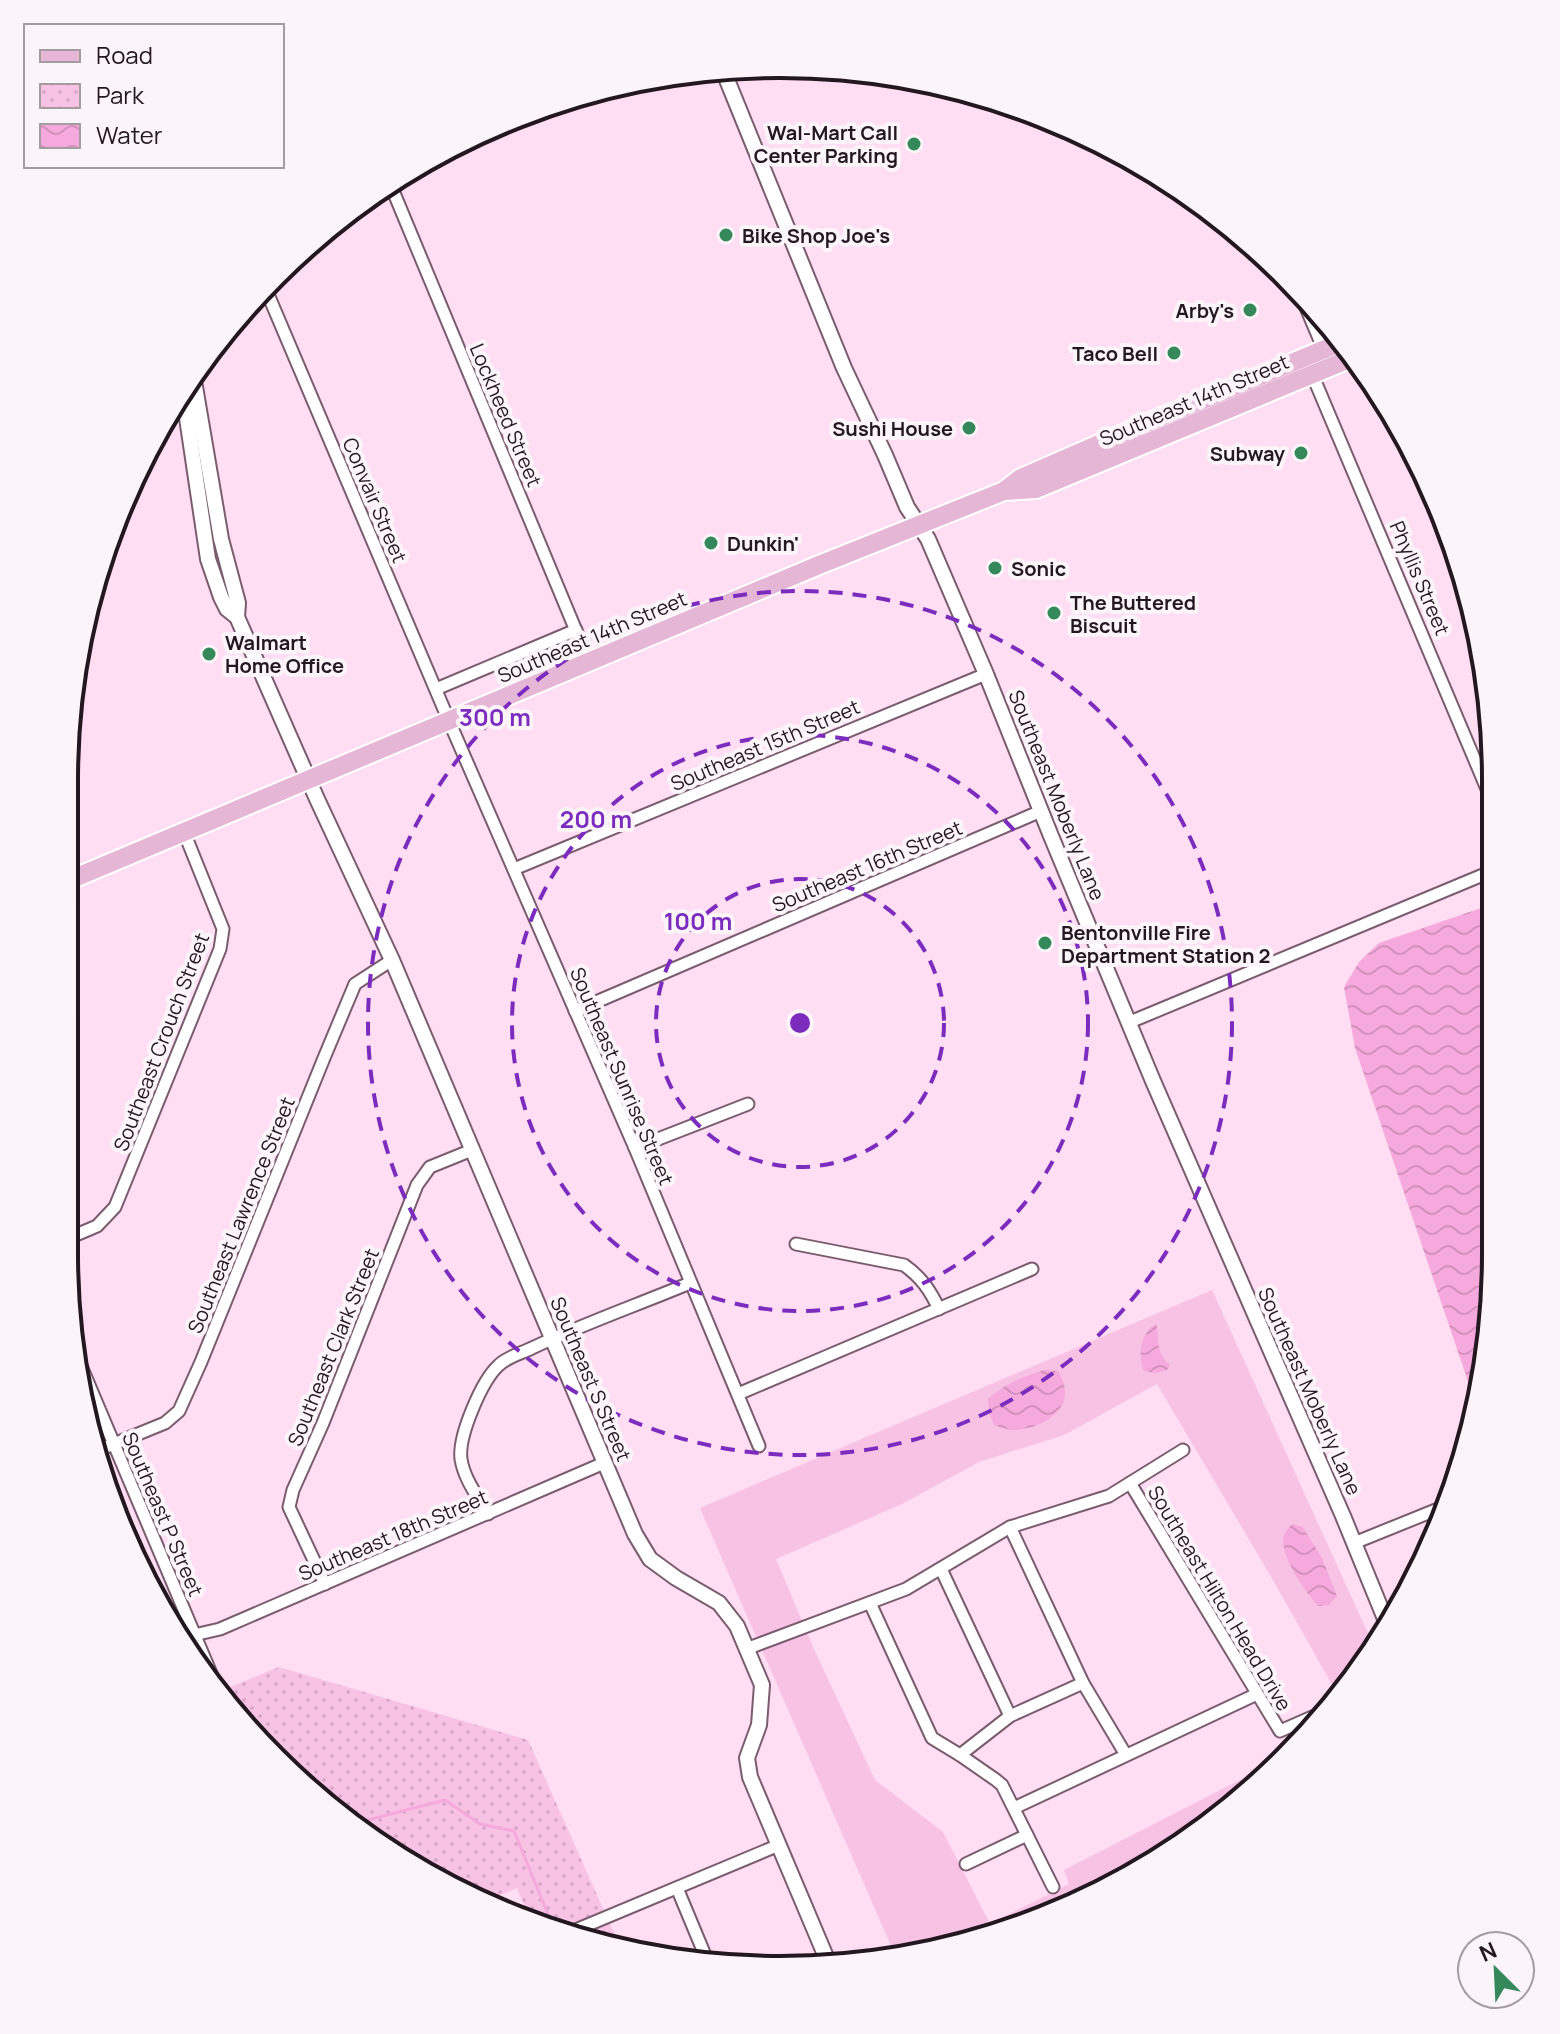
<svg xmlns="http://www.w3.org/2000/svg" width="1560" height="2034" font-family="Manrope,sans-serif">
  <defs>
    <pattern id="park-dots" width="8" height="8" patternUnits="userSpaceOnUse" patternTransform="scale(2)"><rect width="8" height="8" fill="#f8c2e5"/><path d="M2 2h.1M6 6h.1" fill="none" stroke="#d4a6c4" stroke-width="1.8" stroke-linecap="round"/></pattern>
    <pattern id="water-waves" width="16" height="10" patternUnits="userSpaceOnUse" patternTransform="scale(2)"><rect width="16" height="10" fill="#f6a9dc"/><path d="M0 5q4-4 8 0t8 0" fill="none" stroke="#d391bc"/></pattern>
  </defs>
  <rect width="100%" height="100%" fill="#ffddf2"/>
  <!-- grass -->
  <polygon fill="#f8c2e5" points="1212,1290 1376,1651 1339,1697 1273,1580 1157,1384 1064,1435 979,1462 902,1504 776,1559 813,1647 875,1780 943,1832 990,1924 1069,1884 1064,1870 1277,1761 1280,1765 1177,1850 966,1945 895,1955 700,1508"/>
  <!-- park -->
  <polygon fill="url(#park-dots)" points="279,1667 528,1740 621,1949 595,1946 530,1919 517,1888 486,1901 422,1874 274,1761 221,1691"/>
  <!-- water -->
  <g fill="url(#water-waves)">
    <polygon points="1490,905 1490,1348 1476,1405 1355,1048 1344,987 1359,962 1379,943"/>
    <path d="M 1155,1324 L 1157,1326 C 1159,1342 1156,1353 1170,1365 L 1167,1370 L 1155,1373 L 1144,1371 C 1137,1355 1141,1334 1155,1324 Z"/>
    <path d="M 1044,1370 L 1058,1371 C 1080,1406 1046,1429 1013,1430 C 1007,1430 1000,1427 994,1425 L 989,1412 L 988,1399 C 1004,1384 1023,1377 1044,1370 Z"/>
    <path d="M 1292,1524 L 1303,1527 L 1322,1558 L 1337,1596 L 1329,1605 L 1318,1606 C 1306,1593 1278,1554 1284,1535 C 1285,1532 1289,1527 1292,1524 Z"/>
  </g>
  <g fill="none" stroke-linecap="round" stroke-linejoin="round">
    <!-- stream -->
    <polyline stroke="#f6a9dc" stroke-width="3" points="356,1823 445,1800 480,1824 514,1831 554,1929"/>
    <!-- minor casing -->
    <g stroke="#795d6f" stroke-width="15">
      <g id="minor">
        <polyline points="389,181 589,662"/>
        <polyline points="267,292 449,721 635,1148 759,1446"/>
        <polyline points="1312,374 1490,796"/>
        <polyline points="436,689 576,630"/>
        <polyline points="514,869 986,674"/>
        <polyline points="65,966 67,959 65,954"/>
        <polyline points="575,1011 1041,811"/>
        <polyline points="1130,1022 1490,872"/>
        <polyline points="635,1148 748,1104"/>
        <polyline points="64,1240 97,1226 115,1207 220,949 223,929 184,832"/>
        <path d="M 796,1244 L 904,1265 C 921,1277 930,1290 939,1309"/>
        <polyline points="78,1359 215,1683"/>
        <polyline points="738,1394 1032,1269"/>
        <polyline points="94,1452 165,1423 179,1411 201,1362 324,1058 355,984 392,960"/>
        <polyline points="1130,1483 1280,1731 1328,1710"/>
        <path d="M 488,1514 C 478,1497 464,1479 461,1459 C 458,1436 482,1380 499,1365 C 507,1357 522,1353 532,1348 C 583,1324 637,1305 690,1283"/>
        <polyline points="1010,1527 1083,1683 1126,1755"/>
        <polyline points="1354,1543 1448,1505"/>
        <polyline points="941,1569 1010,1716"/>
        <polyline points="325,1584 289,1507 293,1490 323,1423 417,1185 430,1167 472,1150"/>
        <polyline points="870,1603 932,1738 960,1755 996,1780 1002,1785 1053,1887"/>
        <polyline points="194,1635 220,1629 604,1463"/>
        <polyline points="746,1649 906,1589 1010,1527 1109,1496 1183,1450"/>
        <polyline points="960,1755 1010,1716 1083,1683"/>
        <polyline points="1014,1808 1257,1694"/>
        <polyline points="966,1864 1027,1835"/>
        <polyline points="677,1888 707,1960"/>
        <polyline points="566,1934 779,1845"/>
      </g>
    </g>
    <!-- tertiary casing -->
    <g stroke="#795d6f" stroke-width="18">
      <g id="tertiary">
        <polyline points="723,70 844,368 885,455 907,507 928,539 986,674 1051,836 1153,1081 1343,1516 1388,1626"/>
        <polyline points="1301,292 1329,358"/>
        <polyline points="193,375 221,539 238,603 237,617"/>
        <polyline points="183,391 208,559 221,597 227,609 237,617 317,799 392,960 635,1534 650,1559 676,1578 719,1603 737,1626 762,1685 759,1725 747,1758 750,1777 829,1964"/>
      </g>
    </g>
    <!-- primary casing -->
    <g stroke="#fff" stroke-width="22">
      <g id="primary">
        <polyline points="1004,491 1036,489 1354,357"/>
        <polyline points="65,882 819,565 1004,491 1021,478 1145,424 1342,342"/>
      </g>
    </g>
    <!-- minor -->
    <use href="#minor" stroke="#fff" stroke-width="11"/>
    <!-- tertiary -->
    <use href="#tertiary" stroke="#fff" stroke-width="14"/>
    <!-- primary -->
    <use href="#primary" stroke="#e6b6d6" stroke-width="18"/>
  </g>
  <!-- distance rings -->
  <g fill="none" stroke="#7b2cbf" stroke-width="4" stroke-dasharray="14 10">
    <circle cx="800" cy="1023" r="144"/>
    <circle cx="800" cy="1023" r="288"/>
    <circle cx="800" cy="1023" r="432"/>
  </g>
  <!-- markers -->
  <g fill="#35885a" stroke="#fbf4f8" stroke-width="3">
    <circle cx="914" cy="144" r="8"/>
    <circle cx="726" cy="235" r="8"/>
    <circle cx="1250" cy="310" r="8"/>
    <circle cx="1174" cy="353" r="8"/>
    <circle cx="969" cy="428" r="8"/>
    <circle cx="1301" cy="453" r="8"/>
    <circle cx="711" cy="543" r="8"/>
    <circle cx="995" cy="568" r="8"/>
    <circle cx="1054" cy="613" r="8"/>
    <circle cx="209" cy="654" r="8"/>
    <circle cx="1045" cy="943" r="8"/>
  </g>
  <g text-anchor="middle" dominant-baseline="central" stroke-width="8" stroke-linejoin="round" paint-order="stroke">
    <!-- poi labels -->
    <g font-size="20" font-weight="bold" fill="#241820" stroke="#fbf4f8" text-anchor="start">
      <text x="898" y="132" text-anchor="end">Wal-Mart Call<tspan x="898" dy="23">Center Parking</tspan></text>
      <text x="742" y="235">Bike Shop Joe's</text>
      <text x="1234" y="310" text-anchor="end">Arby's</text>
      <text x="1158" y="353" text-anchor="end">Taco Bell</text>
      <text x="953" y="428" text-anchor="end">Sushi House</text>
      <text x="1285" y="453" text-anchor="end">Subway</text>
      <text x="727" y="543">Dunkin'</text>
      <text x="1011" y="568">Sonic</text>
      <text x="1070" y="602">The Buttered<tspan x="1070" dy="23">Biscuit</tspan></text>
      <text x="225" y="642">Walmart<tspan x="225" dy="23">Home Office</tspan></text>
      <text x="1061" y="932">Bentonville Fire<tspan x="1061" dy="23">Department Station 2</tspan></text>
    </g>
    <!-- street labels -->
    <g font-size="20" fill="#241820" stroke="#fbf4f8">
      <text transform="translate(1194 400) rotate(-23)">Southeast 14th Street</text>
      <text transform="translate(506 415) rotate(67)">Lockheed Street</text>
      <text transform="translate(375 500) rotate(67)">Convair Street</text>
      <text transform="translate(1420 578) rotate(67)">Phyllis Street</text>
      <text transform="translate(592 637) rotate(-23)">Southeast 14th Street</text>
      <text transform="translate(765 745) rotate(-23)">Southeast 15th Street</text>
      <text transform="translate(1057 795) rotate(68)">Southeast Moberly Lane</text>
      <text transform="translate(867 866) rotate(-23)">Southeast 16th Street</text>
      <text transform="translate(161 1042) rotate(-69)">Southeast Crouch Street</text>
      <text transform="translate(622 1076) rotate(67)">Southeast Sunrise Street</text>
      <text transform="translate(241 1215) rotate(-68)">Southeast Lawrence Street</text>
      <text transform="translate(333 1347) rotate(-68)">Southeast Clark Street</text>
      <text transform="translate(591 1379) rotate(67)">Southeast S Street</text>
      <text transform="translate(1310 1391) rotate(66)">Southeast Moberly Lane</text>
      <text transform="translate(163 1514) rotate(67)">Southeast P Street</text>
      <text transform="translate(393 1535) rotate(-23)">Southeast 18th Street</text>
      <text transform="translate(1220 1598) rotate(59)">Southeast Hilton Head Drive</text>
    </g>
  </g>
  <!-- crop -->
  <path d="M0 0H1560V2034H0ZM780 78H780A702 702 0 0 1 1482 780V1254A702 702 0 0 1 780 1956H780A702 702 0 0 1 78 1254V780A702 702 0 0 1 780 78Z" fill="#fbf4f8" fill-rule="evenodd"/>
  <path fill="none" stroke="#241820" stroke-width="4" d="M780 78H780A702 702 0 0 1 1482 780V1254A702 702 0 0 1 780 1956H780A702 702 0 0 1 78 1254V780A702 702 0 0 1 780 78Z"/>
  <circle cx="800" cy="1023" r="12" fill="#7b2cbf" stroke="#fbf4f8" stroke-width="4"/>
  <g font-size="24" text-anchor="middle" font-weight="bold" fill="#7b2cbf" stroke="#fbf4f8" stroke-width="8" stroke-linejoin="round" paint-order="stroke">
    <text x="495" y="726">300 m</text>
    <text x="596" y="828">200 m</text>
    <text x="698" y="930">100 m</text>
  </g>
  <!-- legend -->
  <rect x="24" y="24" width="260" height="144" fill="#fbf4f8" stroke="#a59ca2" stroke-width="2"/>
  <rect x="40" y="50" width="40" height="12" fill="#e6b6d6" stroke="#a59ca2" stroke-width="2"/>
  <text x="96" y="64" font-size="24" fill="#241820">Road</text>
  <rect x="40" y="84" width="40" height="24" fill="url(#park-dots)" stroke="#a59ca2" stroke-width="2"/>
  <text x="96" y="104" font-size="24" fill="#241820">Park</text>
  <rect x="40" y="124" width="40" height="24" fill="url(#water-waves)" stroke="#a59ca2" stroke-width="2"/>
  <text x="96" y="144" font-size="24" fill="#241820">Water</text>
  <!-- north arrow -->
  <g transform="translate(1496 1970) rotate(336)"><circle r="38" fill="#fbf4f8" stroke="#a59ca2" stroke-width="2"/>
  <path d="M0-6L14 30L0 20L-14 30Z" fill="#35885a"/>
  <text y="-12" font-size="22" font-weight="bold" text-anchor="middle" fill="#241820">N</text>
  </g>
</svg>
